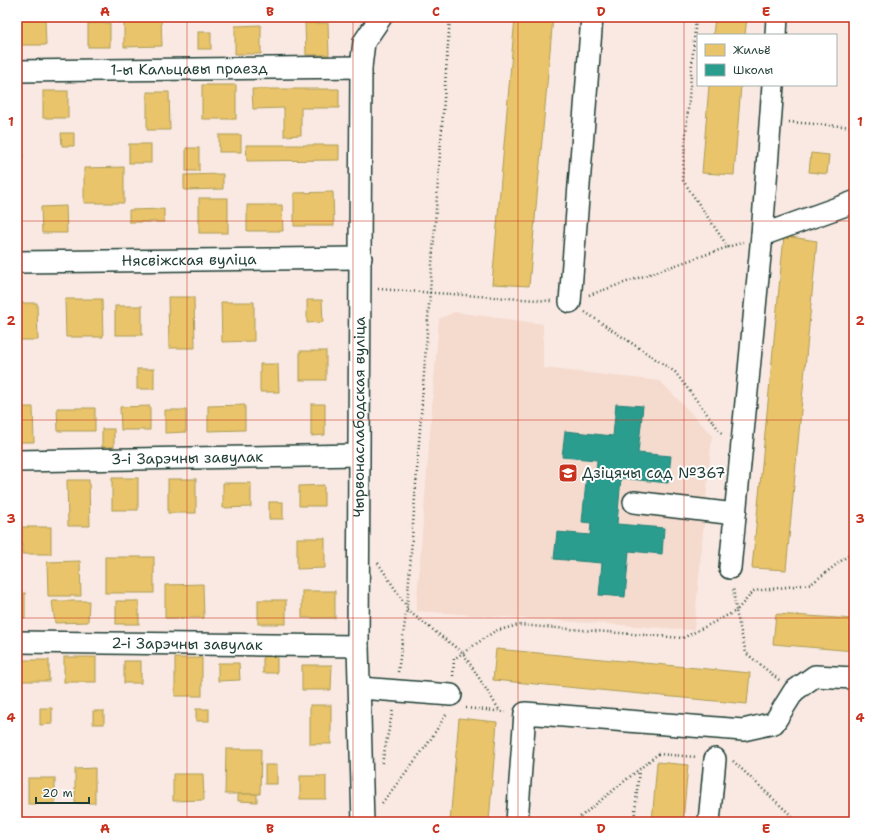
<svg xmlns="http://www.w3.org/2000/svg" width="871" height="839" font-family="'Shantell Sans',sans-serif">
  <rect width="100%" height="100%" fill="#f9e9e2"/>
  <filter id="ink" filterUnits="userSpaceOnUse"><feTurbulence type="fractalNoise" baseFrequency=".025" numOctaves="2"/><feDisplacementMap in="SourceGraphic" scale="8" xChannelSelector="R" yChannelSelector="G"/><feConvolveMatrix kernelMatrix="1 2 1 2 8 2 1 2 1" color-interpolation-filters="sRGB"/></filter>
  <g filter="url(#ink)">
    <!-- built -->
    <polygon fill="#f5dace" points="455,312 543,324 543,368 660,381 712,435 694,630 416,611 439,319"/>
    <!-- homes -->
    <g fill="#e9c46a" stroke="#ac9c5a">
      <polygon points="515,17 553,17 529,286 492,284"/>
      <polygon points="715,17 747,17 745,35 713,35"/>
      <polygon points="161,18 162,46 124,47 124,19"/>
      <polygon points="45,19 46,45 20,45 19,20"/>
      <rect x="88" y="23" width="22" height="24"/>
      <polygon points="305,23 328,23 329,55 306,55"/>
      <polygon points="261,25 261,54 235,54 235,26"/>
      <rect x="198" y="32" width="13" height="17"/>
      <rect x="202" y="85" width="34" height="34"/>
      <polygon points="709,85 741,85 734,175 702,173"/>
      <polygon points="252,89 339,89 339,108 301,108 301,135 284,136 284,108 253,109"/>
      <rect x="43" y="91" width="25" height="27"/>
      <polygon points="147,92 169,92 170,130 147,130"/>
      <polygon points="61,133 74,133 74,146 62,146"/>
      <rect x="219" y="135" width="22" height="17"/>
      <rect x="129" y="144" width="22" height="19"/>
      <polygon points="246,145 339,145 339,160 247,161"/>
      <polygon points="17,146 22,146 23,158 17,158"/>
      <rect x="186" y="148" width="13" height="23"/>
      <polygon points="811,153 829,155 827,174 809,172"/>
      <polygon points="124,167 124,203 84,203 84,168"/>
      <polygon points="223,174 223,189 184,190 184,175"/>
      <polygon points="333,192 334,226 294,226 294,193"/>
      <rect x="199" y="198" width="29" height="35"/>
      <polygon points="247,205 282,205 283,231 247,231"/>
      <polygon points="66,206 67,233 42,233 41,207"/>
      <polygon points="164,209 164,222 129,222 129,210"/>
      <polygon points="784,236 817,241 786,570 752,568"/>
      <polygon points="168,297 194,297 195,348 169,348"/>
      <polygon points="65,299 102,299 103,337 66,337"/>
      <polygon points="307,300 322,300 323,322 307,323"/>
      <polygon points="221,302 254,302 254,341 222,342"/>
      <polygon points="17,303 37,303 38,340 17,340"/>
      <rect x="115" y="306" width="27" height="29"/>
      <rect x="300" y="351" width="26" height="29"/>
      <polygon points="260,364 278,364 279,392 260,392"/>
      <rect x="137" y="369" width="17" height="20"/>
      <polygon points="311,404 325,404 325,435 311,436"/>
      <polygon points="245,405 245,430 208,431 208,406"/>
      <polygon points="150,406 150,430 121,430 120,407"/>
      <polygon points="17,407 33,407 34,442 17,442"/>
      <polygon points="57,408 95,408 95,431 58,431"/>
      <polygon points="165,410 186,410 186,432 165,433"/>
      <rect x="102" y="429" width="12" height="18"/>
      <rect x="112" y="478" width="26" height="32"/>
      <rect x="168" y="479" width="28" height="34"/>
      <polygon points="67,480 89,480 90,526 68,526"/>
      <polygon points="223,483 251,483 251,507 223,508"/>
      <polygon points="324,485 324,506 299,506 299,486"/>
      <rect x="269" y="502" width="14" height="17"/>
      <rect x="22" y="527" width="29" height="27"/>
      <polygon points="297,538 325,538 325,568 297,569"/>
      <rect x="105" y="557" width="49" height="36"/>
      <polygon points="80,561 81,596 48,596 47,562"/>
      <polygon points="203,584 204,618 165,618 165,585"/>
      <rect x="302" y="591" width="33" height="27"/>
      <rect x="17" y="593" width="8" height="25"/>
      <rect x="258" y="600" width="28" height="24"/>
      <polygon points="52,601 89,601 88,622 55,623"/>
      <rect x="116" y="601" width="23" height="23"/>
      <polygon points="776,614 854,619 854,651 773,644"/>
      <polygon points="496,649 750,673 747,704 493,680"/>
      <rect x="263" y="656" width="14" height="17"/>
      <rect x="64" y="657" width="32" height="25"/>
      <rect x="175" y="658" width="27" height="38"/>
      <rect x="17" y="660" width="32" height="21"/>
      <rect x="124" y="661" width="17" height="22"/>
      <polygon points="218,663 239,663 240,680 218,681"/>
      <polygon points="302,665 332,665 331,690 302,690"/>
      <rect x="310" y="705" width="21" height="39"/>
      <polygon points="40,708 52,708 52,724 40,725"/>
      <rect x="196" y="709" width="13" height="12"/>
      <rect x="93" y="711" width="11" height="13"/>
      <polygon points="459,718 497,722 489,822 450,822"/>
      <polygon points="226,749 261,749 260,794 225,794"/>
      <polygon points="657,762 688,765 683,822 652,822"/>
      <rect x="265" y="765" width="12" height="19"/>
      <polygon points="95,768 95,803 75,803 75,769"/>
      <polygon points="173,774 203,774 204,800 173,801"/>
      <rect x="300" y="776" width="26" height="23"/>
      <rect x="28" y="778" width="27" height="26"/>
      <polygon points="238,794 257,794 257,802 238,801"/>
    </g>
    <!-- schools -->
    <polygon fill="#2a9d8f" stroke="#278074" points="616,404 643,406 638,453 671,456 668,483 621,478 617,524 664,528 662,554 629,551 625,597 599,595 602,563 554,559 557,532 590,535 591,523 582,522 587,472 596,473 597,460 562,457 565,431 613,436"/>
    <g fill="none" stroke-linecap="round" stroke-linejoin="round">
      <!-- minor casing -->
      <g stroke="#1f3d34" stroke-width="24">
        <g id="minor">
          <polyline points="776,35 777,17"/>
          <path id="s1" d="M 17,71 L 361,67"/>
          <polyline points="762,235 773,85"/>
          <path id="s2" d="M 17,262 L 361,258"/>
          <polyline points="570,302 592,17"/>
          <path id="s3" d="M 17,461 L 358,455"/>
          <polyline points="634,502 735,514"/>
          <polyline points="730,568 762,235 854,202"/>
          <path id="s4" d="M 17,642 L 358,646"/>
          <polyline points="360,688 451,695"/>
          <path id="s5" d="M 363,822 L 358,646 L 361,67 L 364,42 L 381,17"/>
          <polyline points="517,822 525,713 743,730 774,723 794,691 815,676 854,678"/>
          <polyline points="709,822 715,759"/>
        </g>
      </g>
      <!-- path -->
      <g stroke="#1f3d34" stroke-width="2.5" stroke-dasharray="1 3" stroke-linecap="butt">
        <polyline points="619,17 640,17"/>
        <polyline points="696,17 682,179 728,247 743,242"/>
        <polyline points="789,122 854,127"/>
        <polyline points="378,289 551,301"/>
        <polyline points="589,295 728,247"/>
        <polyline points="585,312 675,372 723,435"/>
        <polyline points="378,563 407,607"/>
        <polyline points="407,610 463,653 500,711"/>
        <polyline points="398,672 407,607 450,17"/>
        <polyline points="453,676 454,659 495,631 519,625 683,638 736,611 733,587"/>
        <polyline points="779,680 746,653 736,611 754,591 811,584 854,551"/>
        <polyline points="466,708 506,712"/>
        <polyline points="733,761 798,822"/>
        <polyline points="382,763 393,709"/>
        <polyline points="382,803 427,745 447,713"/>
        <polyline points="574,822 658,754 697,757"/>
        <polyline points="634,822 639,770"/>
      </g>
      <!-- minor -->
      <use href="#minor" stroke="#fff" stroke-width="21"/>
    </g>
  </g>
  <!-- grid -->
  <path fill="none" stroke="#c8321e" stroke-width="1" stroke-opacity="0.55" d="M 187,17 L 187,822M 353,17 L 353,822M 518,17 L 518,822M 684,17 L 684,822M 17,221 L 854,221M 17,420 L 854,420M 17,618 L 854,618"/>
  <!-- icons -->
  <defs>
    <g id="school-square" transform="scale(1)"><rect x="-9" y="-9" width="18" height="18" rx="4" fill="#c8321e" stroke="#fff"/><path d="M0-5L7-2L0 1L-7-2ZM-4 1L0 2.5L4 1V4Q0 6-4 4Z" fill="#fff"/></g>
  </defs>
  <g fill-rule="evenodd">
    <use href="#school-square" x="568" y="473"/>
  </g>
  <g text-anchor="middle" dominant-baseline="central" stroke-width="4" stroke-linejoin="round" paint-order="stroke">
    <!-- street labels -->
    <g font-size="15" fill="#1f3d34" stroke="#fff">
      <text stroke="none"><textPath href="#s1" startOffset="172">1-ы Кальцавы праезд</textPath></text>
      <text stroke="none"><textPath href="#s2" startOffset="172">Нясвіжская вуліца</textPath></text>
      <text stroke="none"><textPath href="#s5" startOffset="405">Чырвонаслабодская вуліца</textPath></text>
      <text stroke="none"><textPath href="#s3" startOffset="170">3-і Зарэчны завулак</textPath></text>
      <text stroke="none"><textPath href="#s4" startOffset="170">2-і Зарэчны завулак</textPath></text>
    </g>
    <!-- poi labels -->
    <g font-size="15" fill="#1f3d34" stroke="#fff" text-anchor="start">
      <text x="582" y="473">Дзіцячы сад №367</text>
    </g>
  </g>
  <!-- margin -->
  <rect width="871" height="839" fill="none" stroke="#fff" stroke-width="44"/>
  <!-- legend -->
  <rect x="697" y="34" width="140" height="52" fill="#ffffff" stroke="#a5b1ae"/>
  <rect x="705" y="44" width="20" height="12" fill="#e9c46a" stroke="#a5b1ae"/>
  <text x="733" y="54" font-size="12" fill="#1f3d34">Жильё</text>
  <rect x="705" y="64" width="20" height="12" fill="#2a9d8f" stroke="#a5b1ae"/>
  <text x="733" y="74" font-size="12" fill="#1f3d34">Школы</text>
  <!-- scale -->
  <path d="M36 797v6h53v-6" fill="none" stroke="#1f3d34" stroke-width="2"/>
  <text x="42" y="797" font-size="12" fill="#1f3d34" stroke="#ffffff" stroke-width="3" paint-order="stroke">20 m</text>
  <rect x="22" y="22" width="827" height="795" fill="none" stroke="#c8321e" stroke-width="1.5"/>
  <g font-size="13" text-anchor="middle" font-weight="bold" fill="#c8321e">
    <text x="105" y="16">A</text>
    <text x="270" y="16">B</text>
    <text x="436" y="16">C</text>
    <text x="601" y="16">D</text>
    <text x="766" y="16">E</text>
    <text x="11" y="126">1</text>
    <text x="860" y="126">1</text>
    <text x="11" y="325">2</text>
    <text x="860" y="325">2</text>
    <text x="11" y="523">3</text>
    <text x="860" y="523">3</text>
    <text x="11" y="722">4</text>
    <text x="860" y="722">4</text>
    <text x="105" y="833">A</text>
    <text x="270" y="833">B</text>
    <text x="436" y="833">C</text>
    <text x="601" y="833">D</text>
    <text x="766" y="833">E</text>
  </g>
</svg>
